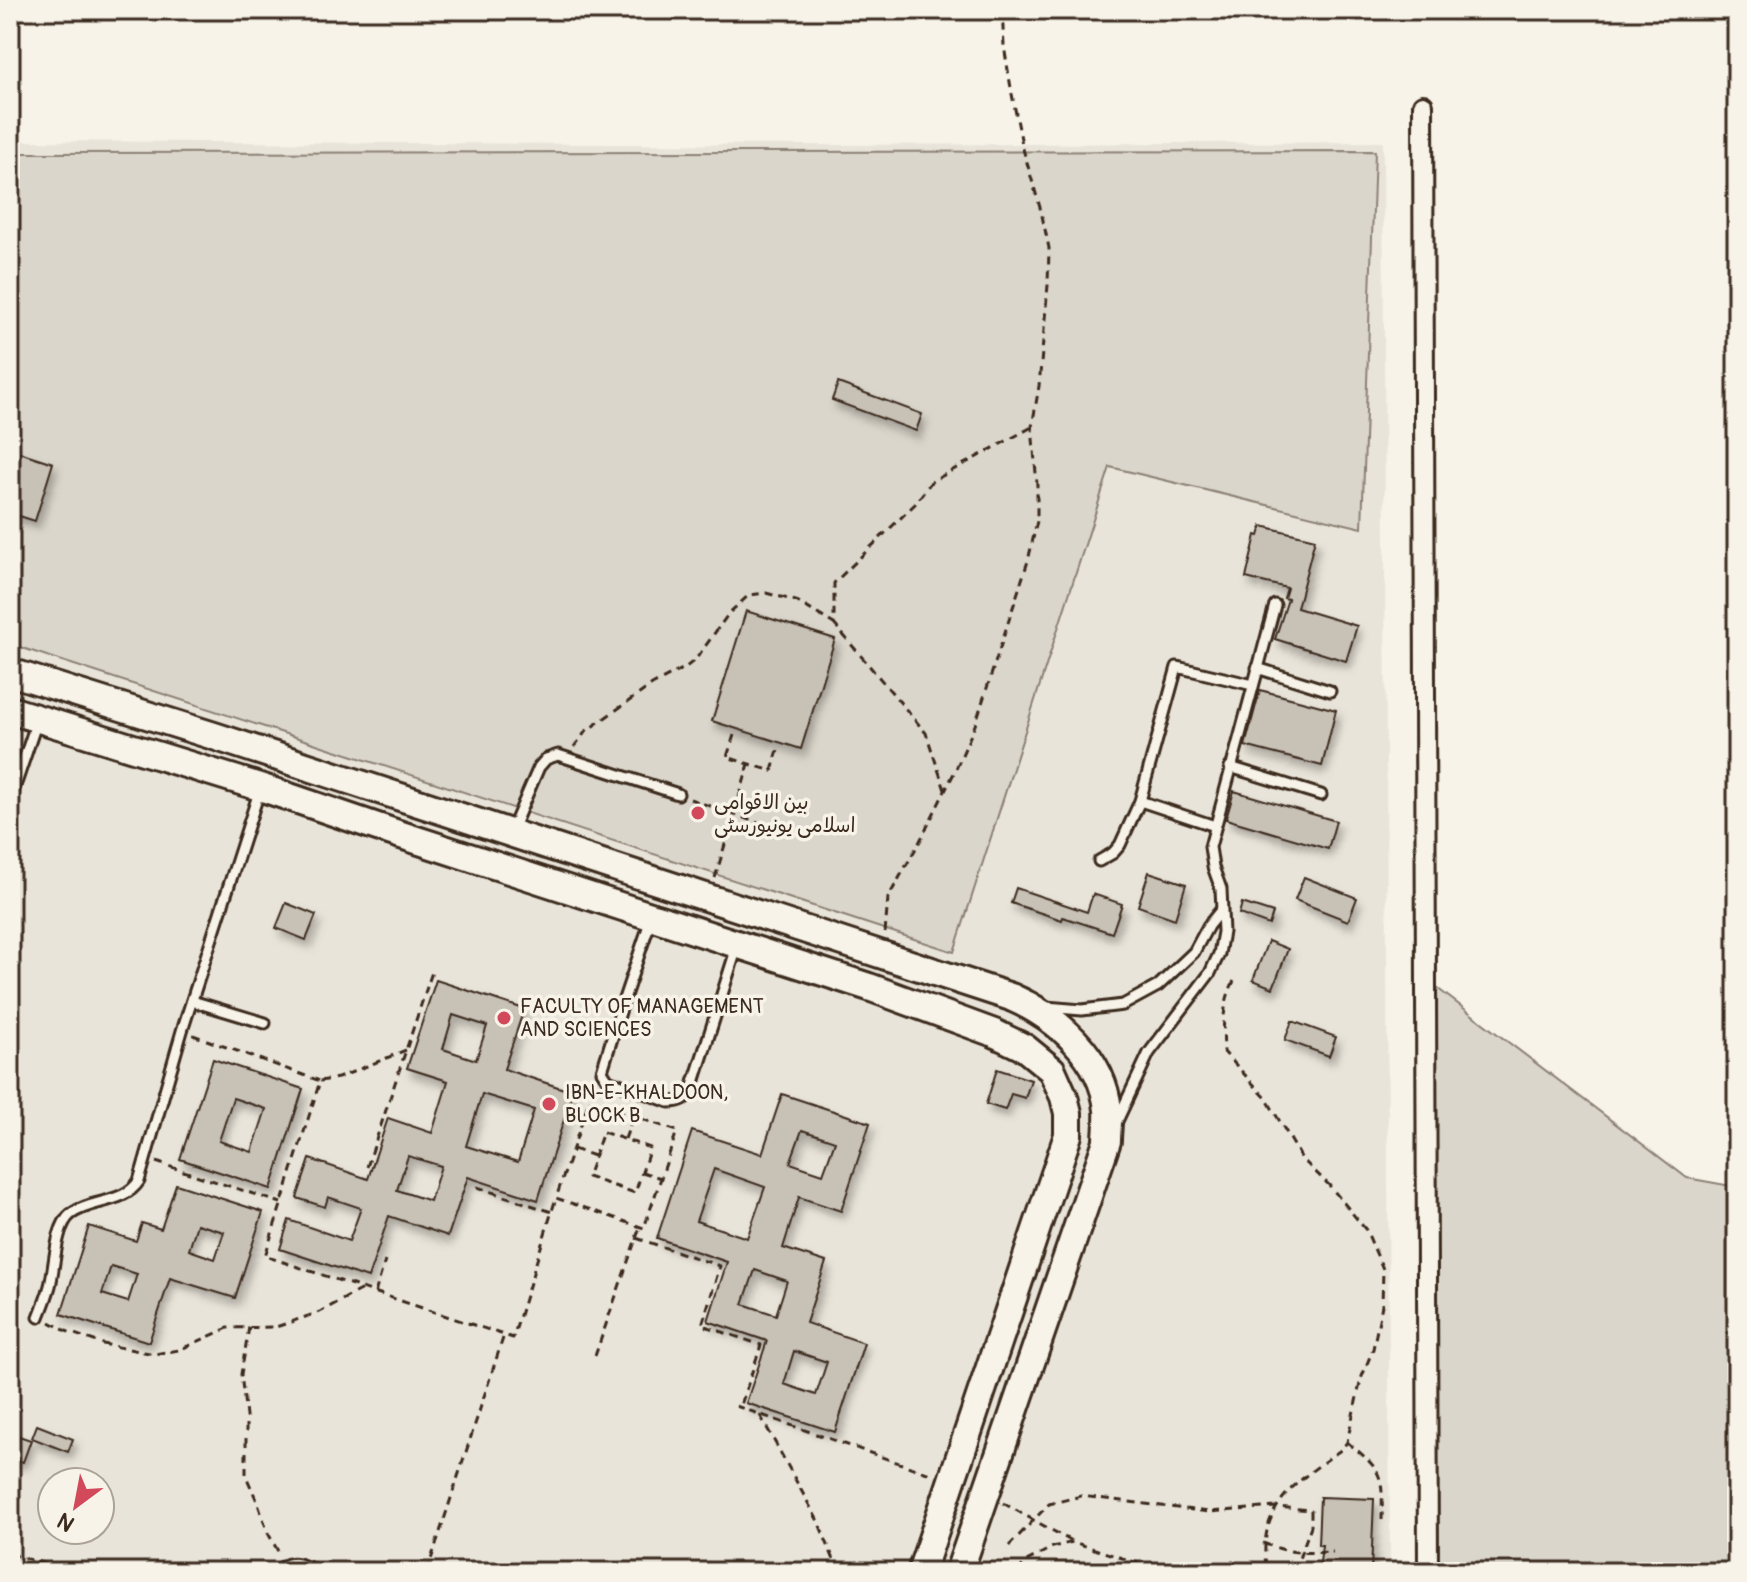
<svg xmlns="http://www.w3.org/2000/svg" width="1747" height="1582" font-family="Pangolin,'Playpen Sans Arabic',sans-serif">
  <defs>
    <filter id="shadow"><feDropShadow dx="4" dy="7" stdDeviation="4" flood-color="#0004"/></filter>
  </defs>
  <rect width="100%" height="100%" fill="#f7f3e8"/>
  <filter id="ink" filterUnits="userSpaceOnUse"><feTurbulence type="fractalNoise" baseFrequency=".0125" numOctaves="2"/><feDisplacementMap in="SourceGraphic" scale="16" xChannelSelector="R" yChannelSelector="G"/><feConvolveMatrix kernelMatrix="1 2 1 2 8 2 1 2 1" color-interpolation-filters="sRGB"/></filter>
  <g filter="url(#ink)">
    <!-- built -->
    <path fill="#e9e4d9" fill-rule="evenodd" d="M 10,141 L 824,145 L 1383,142 L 1390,1572 L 10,1572 ZM 52,1482 L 100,1482 L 100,1530 L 52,1530 Z"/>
    <!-- green -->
    <g fill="#dbd6cb" stroke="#8b8074" stroke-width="2">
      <polygon points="1375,151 1362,528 1110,467 954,952 10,644 10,153"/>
      <polygon points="1437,988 1687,1178 1737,1187 1737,1572 1437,1572"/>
    </g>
    <!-- building -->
    <g fill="#c8c1b6" stroke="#3b2a1e" stroke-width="2" fill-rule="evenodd" filter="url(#shadow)">
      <polygon points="838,383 922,414 916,431 832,400"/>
      <polygon points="10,449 53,463 35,521 10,513"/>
      <polygon points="1262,526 1315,539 1297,608 1357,626 1346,661 1275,639 1288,599 1284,598 1287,588 1246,578 1256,535 1259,536"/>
      <polygon points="746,611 835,639 801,749 712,721"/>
      <polygon points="1260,690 1336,710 1322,766 1245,746"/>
      <polygon points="1234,791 1336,821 1328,849 1226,819"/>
      <polygon points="1149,872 1186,884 1175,919 1138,906"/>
      <polygon points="1304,877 1357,898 1348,921 1295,900"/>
      <polygon points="1016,888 1087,912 1093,894 1122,904 1112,933 1063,917 1062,920 1011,903"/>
      <polygon points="286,903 316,915 306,940 276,928"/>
      <polygon points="1242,903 1273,913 1269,925 1239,914"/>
      <polygon points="1268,941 1288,949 1273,988 1253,980"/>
      <path d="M 436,980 L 524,1009 L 504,1069 L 573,1092 L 538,1200 L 468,1177 L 448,1236 L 389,1216 L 368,1278 L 280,1249 L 289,1220 L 349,1241 L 361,1208 L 328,1197 L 325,1207 L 297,1198 L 310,1159 L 368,1179 L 388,1118 L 432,1133 L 448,1081 L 407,1068 ZM 453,1015 L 487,1026 L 476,1060 L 443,1049 ZM 482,1094 L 534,1110 L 518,1162 L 466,1146 ZM 408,1156 L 441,1166 L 430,1201 L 397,1190 Z"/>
      <polygon points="1292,1021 1336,1037 1329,1056 1285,1040"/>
      <path d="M 213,1059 L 303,1089 L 271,1189 L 180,1159 ZM 233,1098 L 266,1109 L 252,1152 L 219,1141 Z"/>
      <polygon points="997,1069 1031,1080 1025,1098 1011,1094 1005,1110 986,1104"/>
      <path d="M 782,1094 L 870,1123 L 841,1211 L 799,1197 L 783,1248 L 826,1262 L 806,1323 L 864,1343 L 835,1432 L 746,1403 L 767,1341 L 708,1321 L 727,1262 L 657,1238 L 692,1131 L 762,1154 ZM 802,1130 L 835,1141 L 823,1174 L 790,1163 ZM 714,1169 L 765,1187 L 747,1238 L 696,1221 ZM 755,1270 L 787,1281 L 776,1315 L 743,1304 ZM 794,1351 L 827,1362 L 816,1395 L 784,1384 Z"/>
      <path d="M 176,1184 L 263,1212 L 235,1298 L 170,1278 L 149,1342 L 61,1314 L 89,1226 L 136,1241 L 142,1223 L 161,1229 ZM 197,1224 L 224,1232 L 215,1259 L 189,1250 ZM 111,1266 L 137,1274 L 128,1302 L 102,1294 Z"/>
      <polygon points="37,1425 73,1439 68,1452 32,1438"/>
      <polygon points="16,1435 31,1440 23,1462 10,1458"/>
      <polygon points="1320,1497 1374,1499 1371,1572 1319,1572 1322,1545 1318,1545"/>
    </g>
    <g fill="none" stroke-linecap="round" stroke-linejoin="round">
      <!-- lane casing -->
      <g stroke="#3b2a1e" stroke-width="15">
        <g id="lane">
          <polyline points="1257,668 1330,691"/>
          <polyline points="1230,767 1321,795"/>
          <polyline points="10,801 37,721"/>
          <polyline points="1140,801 1215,826"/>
          <polyline points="511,832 539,767 546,759 558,755 678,794"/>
          <polyline points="1099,861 1113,853 1120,845 1140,801 1177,667 1253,685"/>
          <path d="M 651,919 L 624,999 L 602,1071 L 608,1080 L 669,1102 C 681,1102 687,1099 692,1089 L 737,947"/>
          <polyline points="192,1001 265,1023"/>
          <polyline points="1046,1007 1082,1010 1123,1005 1158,986 1194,952 1208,926 1221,910"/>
          <polyline points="1117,1121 1149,1053 1210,973 1219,954 1223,932 1221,889 1213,867 1210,847 1275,605"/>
          <path d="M 39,1317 C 43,1307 47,1297 50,1286 C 55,1267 55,1226 71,1214 C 92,1199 124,1204 139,1181 L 182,1031 L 260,789"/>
          <path d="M 278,1572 C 290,1556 303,1566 319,1572"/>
        </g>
      </g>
      <!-- street casing -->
      <g stroke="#3b2a1e" stroke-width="24">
        <polyline id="street" points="1423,105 1428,1572"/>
      </g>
      <!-- secondary casing -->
      <g stroke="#3b2a1e" stroke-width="32">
        <g id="secondary">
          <path d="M 10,672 L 214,736 L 1011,997 C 1057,1017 1103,1057 1108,1110 C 1109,1120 1107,1131 1107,1141 L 959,1572"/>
          <polyline points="10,710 260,787 392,832 869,987 994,1033 1025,1048 1052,1070 1064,1097 1068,1113 1068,1135 921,1572"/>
        </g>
      </g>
      <!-- path -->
      <g stroke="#3b2a1e" stroke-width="3" stroke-dasharray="8 6" stroke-linecap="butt">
        <polyline points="734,735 727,757 772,771 778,750"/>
        <polyline points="574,747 586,731 652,685 686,667 696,659 729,613 749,595 766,593 796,601 834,624"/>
        <polyline points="945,790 926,733 834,624 834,583 915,504 931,482 1032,427"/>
        <polyline points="690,799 781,831"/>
        <polyline points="715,878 749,764"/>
        <polyline points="885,933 888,898 920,841 955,771 975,725 1028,561 1037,521 1037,485 1032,427 1039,386 1048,285 1049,248 1041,211 1023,149 1012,94 1004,46 1002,10"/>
        <path d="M 1234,981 C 1222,1003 1223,1027 1224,1052 L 1266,1098 L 1302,1159 L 1329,1185 L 1366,1230 L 1383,1269 L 1382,1305 L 1373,1349 L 1361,1379 L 1347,1442 L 1342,1449 C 1296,1482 1255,1507 1267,1572"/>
        <polyline points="193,1035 320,1081 265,1256 513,1338 556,1198"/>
        <polyline points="320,1081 338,1078 406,1050"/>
        <polygon points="589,1101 677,1131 644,1228 556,1198"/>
        <polygon points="603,1132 650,1148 635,1193 587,1177"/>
        <polyline points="625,1139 637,1105"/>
        <polyline points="573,1149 594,1156"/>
        <polyline points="156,1162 281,1203"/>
        <polyline points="367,1167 432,972"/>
        <polyline points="642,1172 661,1178"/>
        <polyline points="477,1187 552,1212"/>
        <polyline points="636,1238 720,1266 702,1325 761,1345 740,1408"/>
        <polyline points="375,1293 385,1261"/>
        <polyline points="50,1322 66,1331 103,1344 154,1354 179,1350 228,1328 276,1327 320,1312 362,1289"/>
        <polyline points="249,1327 241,1374 246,1416 246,1476 257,1501 268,1533 280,1555"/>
        <polyline points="595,1356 640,1227"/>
        <polyline points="736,1406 933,1475"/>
        <polyline points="760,1415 818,1521 839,1572"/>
        <path d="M 1347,1442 C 1383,1471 1383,1474 1382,1520"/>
        <polyline points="1003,1503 1073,1542"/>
        <path d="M 1263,1543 C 1291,1554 1304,1553 1333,1552"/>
        <polyline points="1009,1546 1049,1504 1081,1496 1209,1512 1277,1507 1311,1510 1311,1526 1294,1572"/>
        <polyline points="10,1554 75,1572"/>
        <polyline points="427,1572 504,1335"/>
        <polyline points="1018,1572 1025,1562 1053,1547 1073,1542 1165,1572"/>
      </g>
      <!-- lane -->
      <use href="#lane" stroke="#f7f3e8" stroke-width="9"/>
      <!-- street -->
      <use href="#street" stroke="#f7f3e8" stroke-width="18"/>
      <!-- secondary -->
      <use href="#secondary" stroke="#f7f3e8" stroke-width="26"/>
    </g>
  </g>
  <!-- markers -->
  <g fill="#d1495b" stroke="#f7f3e8" stroke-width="3">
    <circle cx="698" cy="813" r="8"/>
    <circle cx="504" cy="1018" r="8"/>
    <circle cx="549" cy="1104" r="8"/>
  </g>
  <g text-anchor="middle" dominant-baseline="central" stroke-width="7" stroke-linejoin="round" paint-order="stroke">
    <!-- poi labels -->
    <g font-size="20" fill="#3b2a1e" stroke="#f7f3e8" text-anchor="start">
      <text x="714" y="802">بین الاقوامی<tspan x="714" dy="23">اسلامی یونیورسٹی</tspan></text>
      <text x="520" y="1006">FACULTY OF MANAGEMENT<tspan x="520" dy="23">AND SCIENCES</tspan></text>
      <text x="565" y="1092">IBN-E-KHALDOON,<tspan x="565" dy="23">BLOCK B</tspan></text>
    </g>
  </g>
  <!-- margin -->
  <rect width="1747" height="1582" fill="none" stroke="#f7f3e8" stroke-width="40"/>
  <rect x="20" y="20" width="1707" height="1542" fill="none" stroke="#3b2a1e" stroke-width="3" filter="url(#ink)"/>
  <!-- north arrow -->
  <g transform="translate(76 1506) rotate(212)"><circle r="38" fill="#f7f3e8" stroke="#aca397" stroke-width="2"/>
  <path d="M0-6L14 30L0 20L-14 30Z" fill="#d1495b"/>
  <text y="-12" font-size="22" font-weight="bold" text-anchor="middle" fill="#3b2a1e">N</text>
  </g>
</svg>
